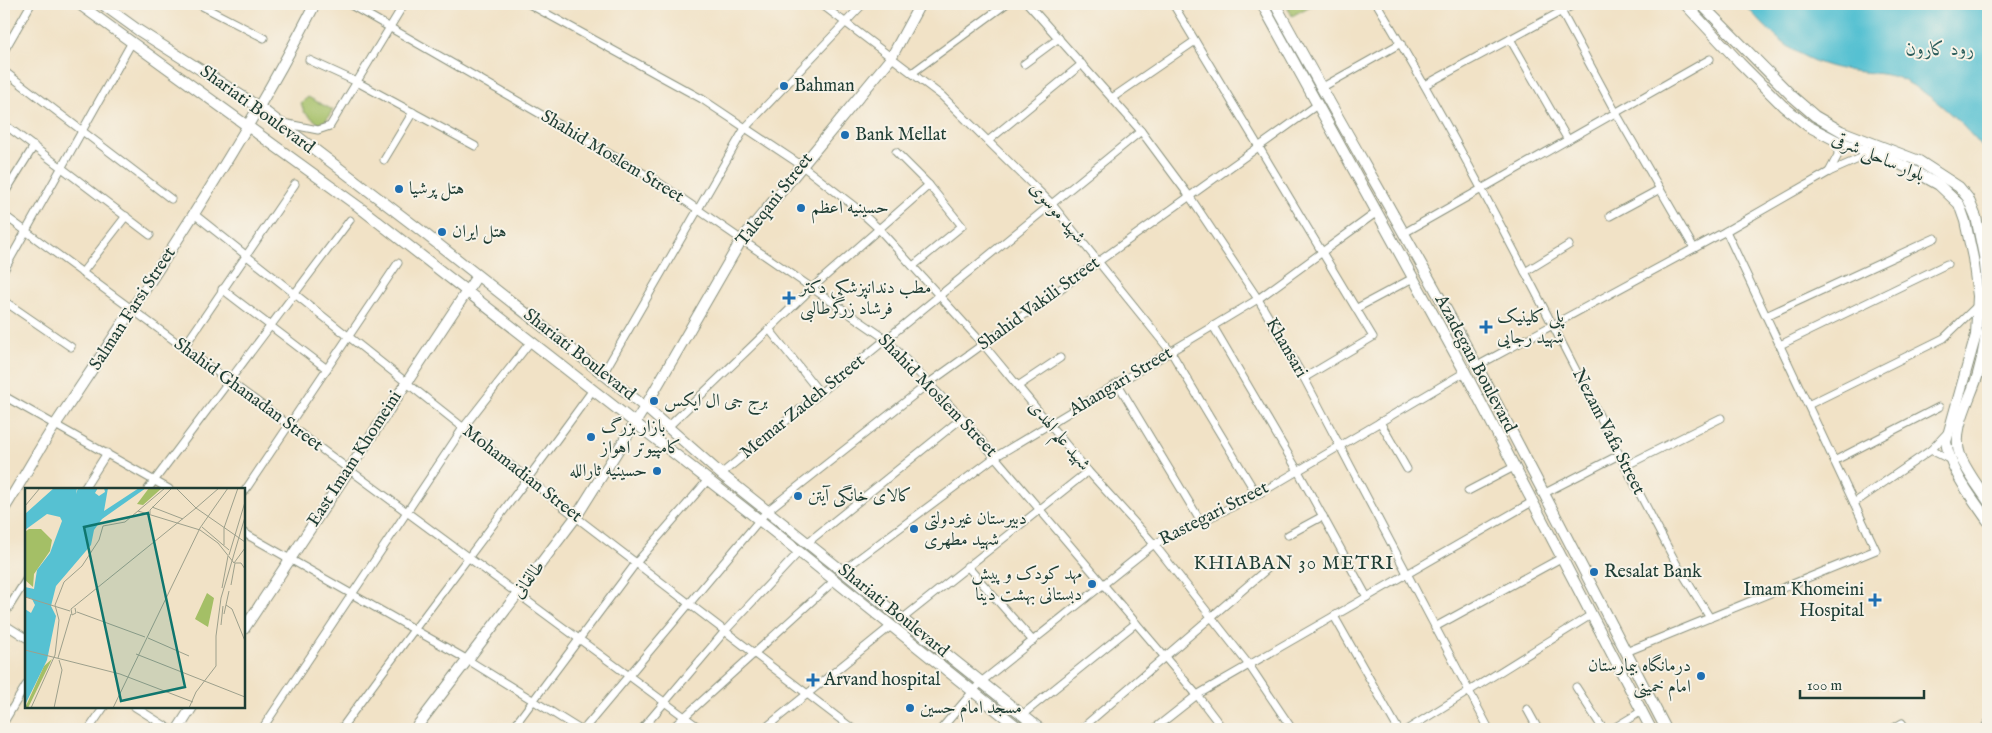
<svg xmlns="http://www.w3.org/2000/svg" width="1992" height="733" font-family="'IM FELL English',Amiri,serif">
  <rect width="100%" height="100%" fill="#f7f3e8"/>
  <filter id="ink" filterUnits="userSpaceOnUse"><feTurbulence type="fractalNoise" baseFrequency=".02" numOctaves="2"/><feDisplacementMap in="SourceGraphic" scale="10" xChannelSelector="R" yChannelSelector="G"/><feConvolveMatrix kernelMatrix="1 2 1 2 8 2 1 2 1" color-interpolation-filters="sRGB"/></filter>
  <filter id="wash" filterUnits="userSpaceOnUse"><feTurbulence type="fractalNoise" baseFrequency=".0096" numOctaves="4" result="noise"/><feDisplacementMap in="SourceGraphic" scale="20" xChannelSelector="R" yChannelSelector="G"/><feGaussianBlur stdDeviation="1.12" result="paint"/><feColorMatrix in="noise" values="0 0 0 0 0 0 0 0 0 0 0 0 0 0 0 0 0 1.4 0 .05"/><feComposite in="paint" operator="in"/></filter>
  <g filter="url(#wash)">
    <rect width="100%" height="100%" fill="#f1e2c6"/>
    <!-- green -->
    <g fill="#a4bf66" stroke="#627e4d">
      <polygon points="1286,4 1314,4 1292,16"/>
      <polygon points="308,97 333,110 322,126 304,112 301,103"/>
    </g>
    <!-- water -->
    <path fill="#56c1d2" stroke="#3a7f83" d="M 1744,4 L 1988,4 L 1988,154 C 1965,126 1933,93 1898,78 C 1882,72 1863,73 1846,70 C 1797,61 1776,39 1744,4 Z"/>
  </g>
  <g filter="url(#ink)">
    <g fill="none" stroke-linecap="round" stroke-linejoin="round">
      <!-- street casing -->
      <g stroke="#88907d" stroke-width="9">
        <g id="street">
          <polyline points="198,4 264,38"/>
          <polyline points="349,4 655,180 886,339 962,418 1197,695 1223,729"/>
          <polyline points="529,4 702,99 801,165 854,206 878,228 983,344 1088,471 1154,544 1249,665 1292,729"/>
          <polyline points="821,4 942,96 1051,203 1171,352 1257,495"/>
          <polyline points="1028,4 1141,131 1190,197 1258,299 1304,378 1489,729"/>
          <polyline points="1173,4 1373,337 1304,378"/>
          <path d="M 1377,4 C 1486,185 1577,377 1676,563 L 1710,618"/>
          <polyline points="1561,11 1616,113 1694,248"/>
          <polyline points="1510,39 1568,140"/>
          <polyline points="4,51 31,4"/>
          <polyline points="309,60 357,82 475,146"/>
          <polyline points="1024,64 1059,38"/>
          <polyline points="4,71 171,199"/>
          <polyline points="912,73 1006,4"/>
          <polyline points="1425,85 1575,4"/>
          <polyline points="1321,88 1401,43"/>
          <polyline points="1112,98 1195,41"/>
          <polyline points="283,123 318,130 330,126 404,4"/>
          <polyline points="4,124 150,235"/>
          <polyline points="988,141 1082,64"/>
          <polyline points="896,152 929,185 962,226 913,266"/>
          <polyline points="384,160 413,112"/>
          <polyline points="1829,172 1838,155 1837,141"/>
          <polyline points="4,194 34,146"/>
          <polyline points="194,214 576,517 853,729"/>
          <polyline points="4,215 701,729"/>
          <polyline points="1610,216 1660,189"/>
          <polyline points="1404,233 1710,59"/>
          <polyline points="4,270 132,42"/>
          <polyline points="1525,272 1569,245"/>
          <polyline points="82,273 126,216"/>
          <polyline points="222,289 327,369"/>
          <polyline points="4,301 71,347"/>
          <polyline points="1357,308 1413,278"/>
          <polyline points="1766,316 1935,238"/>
          <polyline points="1213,326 1298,471 1367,597"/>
          <polyline points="769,329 820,393"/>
          <polyline points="1780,345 1947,264"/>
          <polyline points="184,347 295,184"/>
          <polyline points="1477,366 1726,231 1829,172 1872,153"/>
          <polyline points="603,374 745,128 863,4"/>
          <polyline points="1118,384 1201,522"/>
          <polyline points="1018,386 1060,358"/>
          <polyline points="4,396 169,489"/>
          <polyline points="1808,405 1944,338 1978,305"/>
          <polyline points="1380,422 1407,469"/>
          <polyline points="667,428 813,287 929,185"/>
          <polyline points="1947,433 1931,450 1949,459"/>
          <polyline points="1834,461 1939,407"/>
          <polyline points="1625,466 1721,418"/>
          <polyline points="721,474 1141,131"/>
          <polyline points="84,489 107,453"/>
          <polyline points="148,489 350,220"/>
          <polyline points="1468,491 1514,467"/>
          <polyline points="244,492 398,263"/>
          <polyline points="1543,494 1619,455"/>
          <polyline points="1854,503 1931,450"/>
          <polyline points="244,533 468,660 579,729"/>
          <polyline points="1288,535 1323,516"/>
          <polyline points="807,543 962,418"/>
          <polyline points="967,566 1033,641"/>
          <polyline points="842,571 995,457 1258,299 1377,212"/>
          <polyline points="4,615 26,580"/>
          <polyline points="1334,616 1398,729"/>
          <polyline points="902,619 1088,471"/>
          <polyline points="4,624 26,638"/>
          <polyline points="1435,627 1561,558"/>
          <polyline points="1626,652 1876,550 1726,231"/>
          <polyline points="1576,687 1603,729"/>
          <polyline points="135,707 170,729"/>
          <polyline points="1527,709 1538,729"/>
          <polyline points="1022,715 1136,623"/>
          <polyline points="4,722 26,685"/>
          <polyline points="89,729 104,707"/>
          <polyline points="262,729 463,428 531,341"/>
          <path d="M 341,729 C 423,615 510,505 592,391"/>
          <polyline points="512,729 636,563 707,481"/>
          <polyline points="584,729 767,511 929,383 1317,105"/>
          <polyline points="642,729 725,631 799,552"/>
          <polyline points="671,729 834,581"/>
          <polyline points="764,729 891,626"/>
          <polyline points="941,729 981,682 1154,544 1257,495 1465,372"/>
          <polyline points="1081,729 1267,569"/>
          <polyline points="1154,729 1197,695 1532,502"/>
          <polyline points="1408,729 1591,615"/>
          <polyline points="1612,729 1642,711"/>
          <polyline points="1892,729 1902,723 1906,729"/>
        </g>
      </g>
      <!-- secondary casing -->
      <g stroke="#88907d" stroke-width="12">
        <g id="secondary">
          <polyline points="79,4 359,207 758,519 1020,729"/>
          <polyline points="102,4 138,30 259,107 420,230 645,407 721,474 1040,729"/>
          <polyline points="1262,4 1465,372 1651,729"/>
          <path d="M 1275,4 C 1341,125 1412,244 1477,366 C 1541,486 1603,608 1666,729"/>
          <path d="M 1685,4 L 1740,63 L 1783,106 L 1808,126 L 1837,141 L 1891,160 L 1914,171 L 1939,185 L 1959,204 L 1965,221 L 1973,258 L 1978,296 L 1976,335 L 1946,442 C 1951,472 1971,496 1988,521"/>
          <polyline points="1701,4 1792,96 1815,116 1841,131 1919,161 1959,187 1968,198 1976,217 1984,256 1988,290"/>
          <path d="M 1988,310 C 1987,332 1984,353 1978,374 C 1971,398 1951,430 1960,455 C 1966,471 1979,487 1988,501"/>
          <path d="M 4,509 C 22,481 37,452 55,425 C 147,287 240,151 315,4"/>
          <polyline points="244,629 477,276"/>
          <polyline points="178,729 192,707"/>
          <polyline points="415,729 576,517 645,407 742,239 891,58 920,4"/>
          <polyline points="1986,729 1988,725"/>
        </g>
      </g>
      <!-- street -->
      <use href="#street" stroke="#fff" stroke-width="7"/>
      <!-- secondary -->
      <use href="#secondary" stroke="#fff" stroke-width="10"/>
    </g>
  </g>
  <!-- markers -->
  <g fill="#1f6fb2" stroke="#f7f3e8" stroke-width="2">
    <circle cx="784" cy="86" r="5"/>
    <circle cx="845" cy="135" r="5"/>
    <circle cx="399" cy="189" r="5"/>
    <circle cx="801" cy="208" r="5"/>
    <circle cx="442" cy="232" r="5"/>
    <path d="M786.5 290.5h5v5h5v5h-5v5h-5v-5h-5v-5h5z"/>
    <path d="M1483.5 319.5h5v5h5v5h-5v5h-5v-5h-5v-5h5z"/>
    <circle cx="654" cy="401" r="5"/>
    <circle cx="591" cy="437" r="5"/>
    <circle cx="657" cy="471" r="5"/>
    <circle cx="798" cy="496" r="5"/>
    <circle cx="914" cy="529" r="5"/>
    <circle cx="1594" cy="572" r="5"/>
    <circle cx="1092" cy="584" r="5"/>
    <path d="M1872.5 592.5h5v5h5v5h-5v5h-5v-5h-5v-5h5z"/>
    <circle cx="1701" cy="676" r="5"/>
    <path d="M810.5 672.5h5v5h5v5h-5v5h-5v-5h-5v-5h5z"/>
    <circle cx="910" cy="708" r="5"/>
  </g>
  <g text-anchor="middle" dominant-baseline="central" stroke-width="4" stroke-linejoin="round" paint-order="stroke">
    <!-- poi labels -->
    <g font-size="18" fill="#1f3d34" stroke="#f7f3e8" text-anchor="start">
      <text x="794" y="86">Bahman</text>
      <text x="855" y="135">Bank Mellat</text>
      <text x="409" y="189">هتل پرشیا</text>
      <text x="811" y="208">حسینیه اعظم</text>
      <text x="452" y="232">هتل ایران</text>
      <text x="800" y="288">مطب دندانپزشکی دکتر<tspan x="800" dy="21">فرشاد زرگرطالبی</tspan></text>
      <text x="1497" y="317">پلی کلینیک<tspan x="1497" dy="21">شهید رجایی</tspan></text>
      <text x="664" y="401">برج جی ال ایکس</text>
      <text x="601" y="427">بازار بزرگ<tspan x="601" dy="21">کامپیوتر اهواز</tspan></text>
      <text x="647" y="471" text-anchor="end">حسینیه ثارالله</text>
      <text x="808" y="496">کالای خانگی آیتن</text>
      <text x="924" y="519">دبیرستان غیردولتی<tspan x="924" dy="21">شهید مطهری</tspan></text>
      <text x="1604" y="572">Resalat Bank</text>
      <text x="1082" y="574" text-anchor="end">مهد کودک و پیش<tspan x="1082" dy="21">دبستانی بهشت دینا</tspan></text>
      <text x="1864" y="590" text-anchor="end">Imam Khomeini<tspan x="1864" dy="21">Hospital</tspan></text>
      <text x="1691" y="666" text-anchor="end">درمانگاه بیمارستان<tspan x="1691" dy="21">امام خمینی</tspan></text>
      <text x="824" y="680">Arvand hospital</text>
      <text x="920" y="708">مسجد امام حسین</text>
    </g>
    <!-- street labels -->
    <g font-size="18" fill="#1f3d34" stroke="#f7f3e8">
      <text transform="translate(257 110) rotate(36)">Shariati Boulevard</text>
      <text transform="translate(612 157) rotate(31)">Shahid Moslem Street</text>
      <text transform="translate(1878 158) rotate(23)">بلوار ساحلی شرقی</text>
      <text transform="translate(775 200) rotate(-52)">Taleqani Street</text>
      <text transform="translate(1057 213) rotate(49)">شهید موسوی</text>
      <text transform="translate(1039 304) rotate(-36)">Shahid Vakili Street</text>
      <text transform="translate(133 309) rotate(-57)">Salman Farsi Street</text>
      <text transform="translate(1286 348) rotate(60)">Khansari</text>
      <text transform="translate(579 355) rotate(38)">Shariati Boulevard</text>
      <text transform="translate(1475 364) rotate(62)">Azadegan Boulevard</text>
      <text transform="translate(1121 382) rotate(-31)">Ahangari Street</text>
      <text transform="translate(248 395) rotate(36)">Shahid Ghanadan Street</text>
      <text transform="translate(937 396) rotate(46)">Shahid Moslem Street</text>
      <text transform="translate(803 407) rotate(-39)">Memar Zadeh Street</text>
      <text transform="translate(1608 432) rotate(63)">Nezam Vafa Street</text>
      <text transform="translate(1059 436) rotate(50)">شهید علم الهدی</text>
      <text transform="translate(355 459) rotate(-57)">East Imam Khomeini</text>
      <text transform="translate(522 474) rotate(38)">Mohamadian Street</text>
      <text transform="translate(1214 514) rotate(-27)">Rastegari Street</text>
      <text transform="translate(529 580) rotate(-53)">طالقانی</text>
      <text transform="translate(893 611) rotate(39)">Shariati Boulevard</text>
    </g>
    <!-- water labels -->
    <g font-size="19" font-style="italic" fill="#2d5e5c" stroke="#f7f3e8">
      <text x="1940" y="50">رود کارون</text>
    </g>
    <!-- neighbourhood labels -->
    <g font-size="19" letter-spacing="1" fill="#1f3d34" stroke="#f7f3e8">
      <text x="1294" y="564">KHIABAN 30 METRI</text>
    </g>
  </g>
  <!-- overview -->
  <g transform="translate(25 488)">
    <rect width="220" height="220" fill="#f1e2c6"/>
    <path d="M 124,0 L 137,0 L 118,17 L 112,16 ZM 4,41 L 16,41 L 27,52 L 25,63 L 9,86 L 8,99 L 0,92 L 0,44 ZM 182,105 L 189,110 L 183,139 L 170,131 ZM 27,171 L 3,220 L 0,220 L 19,178 Z" fill="#a4bf66"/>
    <path d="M 29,0 L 52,0 L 51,6 L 53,0 L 73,0 L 70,5 L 74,8 L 80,4 L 79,0 L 83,0 L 79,23 L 114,0 L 121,0 L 77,31 L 69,42 L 66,57 L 31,98 L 26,118 L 31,128 L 22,172 L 0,217 L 0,121 L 6,125 L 10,117 L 7,111 L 0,109 L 0,99 L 9,101 L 12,82 L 25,65 L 37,33 L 35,29 L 22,26 L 0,42 L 0,26 Z" fill="#56c1d2"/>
    <path fill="none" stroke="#9da08c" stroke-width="1" d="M 151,0 L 171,20 L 220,54M 0,18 L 15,0M 127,19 L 158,31M 171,20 L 194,0M 113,23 L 175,42 L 193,55 L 209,75 L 220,60M 125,26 L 125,22 L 147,0M 177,39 L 204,62M 199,57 L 199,40 L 213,0M 204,67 L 220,14M 206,97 L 210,75 L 216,75 L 220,81M 197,100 L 203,68M 0,109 L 45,123M 201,117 L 207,121 L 220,153M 50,120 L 51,125 L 47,127 L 46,121 L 171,20M 52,124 L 120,149M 199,126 L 204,103M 196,137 L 198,118M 123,150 L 164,168M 0,162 L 95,186 L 168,214M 111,166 L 220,209M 33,170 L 46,126M 6,220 L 30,167 L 34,132 L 30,117 L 39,94 L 57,78 L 74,52 L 78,38 L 100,34 L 140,0M 29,220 L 37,182 L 34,172M 88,220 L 175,40 L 203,0M 164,220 L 171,204 L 191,178 L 191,148 L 196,110 L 220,29"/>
    <path fill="#0f766e" fill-opacity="0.15" stroke="#0f766e" stroke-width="2.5" d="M 123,25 L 160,199 L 96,213 L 59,39 Z"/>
    <rect width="220" height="220" fill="none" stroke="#1f3d34" stroke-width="2.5"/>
  </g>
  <!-- margin -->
  <rect width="1992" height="733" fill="none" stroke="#f7f3e8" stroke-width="20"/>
  <!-- scale -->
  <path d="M1800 690v8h124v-8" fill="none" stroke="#1f3d34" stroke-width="2.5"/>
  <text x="1807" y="690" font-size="15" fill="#1f3d34" stroke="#f7f3e8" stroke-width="4" paint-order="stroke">100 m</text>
</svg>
